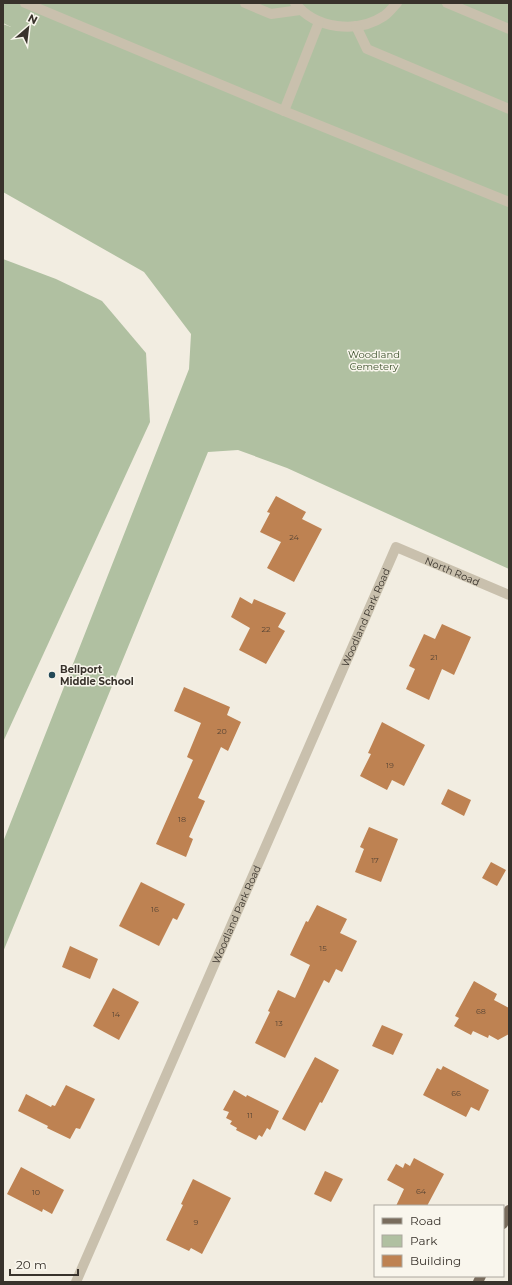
<svg xmlns="http://www.w3.org/2000/svg" width="512" height="1285" font-family="Montserrat,sans-serif">
  <rect width="100%" height="100%" fill="#f2ede1"/>
  <!-- green -->
  <g fill="#b0c0a1">
    <polygon points="3,3 509,3 509,569 287,468 238,450 208,452 3,952 3,842 189,369 191,334 144,272 3,192 3,24 11,27 3,23"/>
    <polygon points="3,259 56,279 102,301 146,353 150,422 3,742"/>
  </g>
  <!-- building -->
  <g fill="#be8252">
    <polygon points="276,496 306,512 302,519 322,529 294,582 267,568 281,542 260,532 270,513 267,512"/>
    <polygon points="240,597 252,604 254,599 286,613 278,627 285,631 266,664 239,650 250,628 231,617"/>
    <polygon points="442,624 471,637 454,675 442,669 429,700 406,689 415,669 409,666 424,634 435,639"/>
    <polygon points="184,687 230,707 227,715 241,722 228,751 221,747 198,798 205,801 189,837 193,839 186,857 156,844 193,760 187,757 201,723 174,711"/>
    <polygon points="382,722 425,745 404,786 392,780 387,790 360,776 371,754 368,753"/>
    <polygon points="448,789 471,800 464,816 441,804"/>
    <polygon points="369,827 398,839 381,882 355,872 364,849 360,847"/>
    <polygon points="491,862 506,870 497,886 482,878"/>
    <polygon points="141,882 185,904 177,920 173,918 159,946 119,926"/>
    <polygon points="317,905 347,919 340,933 357,941 342,972 336,969 329,983 324,980 285,1058 255,1043 270,1012 268,1011 278,990 295,998 310,965 290,955 306,921 308,922"/>
    <polygon points="70,946 98,959 90,979 62,967"/>
    <polygon points="474,981 497,994 494,1000 509,1008 509,1034 498,1040 489,1035 488,1038 473,1031 471,1035 454,1026 459,1018 455,1016"/>
    <polygon points="113,988 139,1002 119,1040 93,1026"/>
    <polygon points="382,1025 403,1034 393,1055 372,1046"/>
    <polygon points="315,1057 339,1070 322,1103 320,1102 305,1131 282,1119"/>
    <polygon points="443,1066 489,1090 479,1111 471,1107 466,1117 423,1095 437,1068 441,1070"/>
    <polygon points="66,1085 95,1099 80,1129 76,1128 70,1139 47,1128 48,1126 18,1111 26,1094 51,1107 52,1105 55,1106"/>
    <polygon points="234,1090 246,1097 247,1095 279,1111 270,1130 267,1128 262,1137 259,1135 256,1140 236,1130 237,1128 230,1124 232,1121 226,1118 229,1112 223,1110"/>
    <polygon points="414,1158 444,1174 427,1206 396,1206 404,1189 387,1180 396,1164 403,1168 405,1163 410,1166"/>
    <polygon points="21,1167 64,1190 52,1214 43,1209 42,1212 7,1194"/>
    <polygon points="325,1171 343,1179 331,1202 314,1194"/>
    <polygon points="193,1179 231,1198 202,1254 191,1248 189,1251 166,1240 183,1205 181,1204"/>
  </g>
  <g fill="none" stroke-linecap="round" stroke-linejoin="round">
    <!-- minor -->
    <g stroke="#c9c0ad" stroke-width="10">
      <polyline points="25,3 284,111 509,202"/>
      <polyline points="245,3 271,14 300,10"/>
      <path d="M 295,3 C 315,29 357,34 384,16 C 389,13 393,7 397,3"/>
      <polyline points="447,3 509,29"/>
      <polyline points="356,26 367,49 509,109"/>
      <polyline points="284,111 319,22"/>
      <path id="s1" d="M 76,1282 L 396,547 L 509,595"/>
    </g>
    <!-- major -->
    <g stroke="#796c5d" stroke-width="10">
      <polyline points="503,1224 509,1210"/>
      <polyline points="478,1282 481,1276"/>
    </g>
  </g>
  <!-- markers -->
  <circle fill="#234957" stroke="#f9f6ed" stroke-width="1.5" cx="52" cy="675" r="4"/>
  <g text-anchor="middle" dominant-baseline="central" stroke-width="3" stroke-linejoin="round" paint-order="stroke">
    <!-- number labels -->
    <g font-size="8" fill="#5a4635">
      <text x="294" y="537">24</text>
      <text x="266" y="629">22</text>
      <text x="434" y="657">21</text>
      <text x="222" y="731">20</text>
      <text x="390" y="765">19</text>
      <text x="182" y="819">18</text>
      <text x="375" y="860">17</text>
      <text x="155" y="909">16</text>
      <text x="323" y="948">15</text>
      <text x="481" y="1011">68</text>
      <text x="116" y="1014">14</text>
      <text x="279" y="1023">13</text>
      <text x="456" y="1093">66</text>
      <text x="250" y="1115">11</text>
      <text x="421" y="1191">64</text>
      <text x="36" y="1192">10</text>
      <text x="196" y="1222">9</text>
    </g>
    <!-- park labels -->
    <g font-size="10" fill="#405530" stroke="#f9f6ed">
      <text x="374" y="354">Woodland<tspan x="374" dy="12">Cemetery</tspan></text>
    </g>
    <!-- street labels -->
    <g font-size="10" fill="#38322b" stroke="#f9f6ed">
      <text stroke="none"><textPath href="#s1" startOffset="863">North Road</textPath></text>
      <text stroke="none"><textPath href="#s1" startOffset="725">Woodland Park Road</textPath></text>
      <text stroke="none"><textPath href="#s1" startOffset="401">Woodland Park Road</textPath></text>
    </g>
    <!-- poi labels -->
    <g font-size="10" font-weight="bold" fill="#38322b" stroke="#f9f6ed" text-anchor="start">
      <text x="60" y="669">Bellport<tspan x="60" dy="12">Middle School</tspan></text>
    </g>
  </g>
  <!-- border -->
  <rect width="512" height="1285" fill="none" stroke="#38322b" stroke-width="8"/>
  <!-- legend -->
  <rect x="374" y="1205" width="130" height="72" fill="#f9f6ed" stroke="#aca89f"/>
  <rect x="382" y="1218" width="20" height="6" fill="#796c5d" stroke="#aca89f"/>
  <text x="410" y="1225" font-size="12" fill="#38322b">Road</text>
  <rect x="382" y="1235" width="20" height="12" fill="#b0c0a1" stroke="#aca89f"/>
  <text x="410" y="1245" font-size="12" fill="#38322b">Park</text>
  <rect x="382" y="1255" width="20" height="12" fill="#be8252" stroke="#aca89f"/>
  <text x="410" y="1265" font-size="12" fill="#38322b">Building</text>
  <!-- north arrow -->
  <g transform="translate(28 28) rotate(28)" stroke="#f9f6ed" stroke-width="3" paint-order="stroke">
  <path d="M0-3L7 15L0 10L-7 15Z" fill="#38322b"/>
  <text y="-6" font-size="11" font-weight="bold" text-anchor="middle" fill="#38322b">N</text>
  </g>
  <!-- scale -->
  <path d="M10 1269v6h68v-6" fill="none" stroke="#38322b" stroke-width="2"/>
  <text x="16" y="1269" font-size="12" fill="#38322b" stroke="#f9f6ed" stroke-width="3" paint-order="stroke">20 m</text>
</svg>
